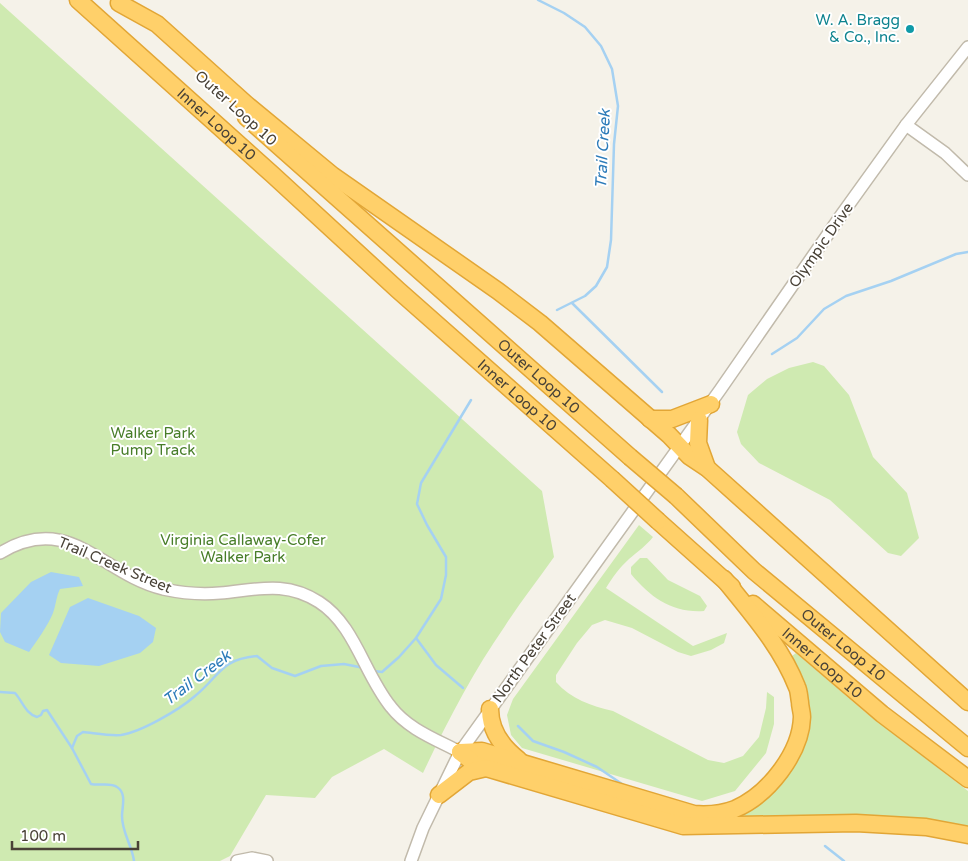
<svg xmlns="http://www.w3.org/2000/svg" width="968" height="861" font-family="'Varela Round',sans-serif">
  <rect width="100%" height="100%" fill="#f5f2e9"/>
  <!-- green -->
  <g fill="#cfeab1">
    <path d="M 0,3 L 542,491 L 554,557 C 538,580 520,602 505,626 C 473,672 447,722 423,773 L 384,749 L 332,777 L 315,798 L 266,795 L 230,856 L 220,861 L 0,861 Z"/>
    <polygon points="813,362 824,366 849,395 873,457 907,493 919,538 901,556 888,553 830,500 759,463 741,444 737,432 748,395 767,379 789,368"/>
    <path d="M 639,525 L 653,537 C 646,546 638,551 629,559 C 620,567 612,578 606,588 L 693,646 L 727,633 L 724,643 L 711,650 L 691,656 L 678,652 L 632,628 L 605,620 L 592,625 L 577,643 L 556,675 L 556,682 C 571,699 591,706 613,711 L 708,760 L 724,763 L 743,756 L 759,737 L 766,708 L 767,692 L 774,697 L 774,724 L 766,753 L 735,791 L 702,801 L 522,748 L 511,735 L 507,715 L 513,699 Z"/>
    <path d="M 640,558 L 647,558 L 668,580 L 700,596 L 707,606 L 704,611 C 672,613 651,598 631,574 L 631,567 Z"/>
    <polygon points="796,653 865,712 968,791 968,830 725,821 758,806 802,742 788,659"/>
  </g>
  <!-- water -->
  <g fill="#a5d1f2">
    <path d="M 51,572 L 79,577 L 83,586 L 60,589 C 56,597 56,605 53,613 C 47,627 38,639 29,652 L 5,642 L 0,632 L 1,613 L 31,582 Z"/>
    <polygon points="88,598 139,616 156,628 153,642 140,653 99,666 61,663 49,655 70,607"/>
  </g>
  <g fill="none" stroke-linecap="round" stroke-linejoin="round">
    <!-- stream -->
    <g stroke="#a5d1f2" stroke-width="2.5">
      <polyline points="538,0 564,13 585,27 601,46 612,69 618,106 614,144 611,240 607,267 596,286 585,296 557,310"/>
      <polyline points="572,303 662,392"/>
      <polyline points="772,354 797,338 824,309 846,296 891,281 956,254 968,252"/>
      <polyline points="416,638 436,665 463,688"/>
      <polyline points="374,671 382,672 399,657 416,638 441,599 446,575 446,557 427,525 417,504 421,483 471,400"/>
      <path d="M 0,692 L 15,693 C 23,702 25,713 37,717 L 41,715 L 43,711 L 47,710 L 72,748 L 91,784 C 100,786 110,782 117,787 C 127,793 122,807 122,816 C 122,833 132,845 134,861"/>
      <polyline points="518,726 533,741 564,752 597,767 625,786"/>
      <path d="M 72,748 L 77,736 L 83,732 C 94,733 109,736 121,735 C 141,732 179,710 195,696 C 221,675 219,660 257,656 L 272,668 L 295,676 L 321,666 L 344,664 L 364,668"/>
      <polyline points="825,846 844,861"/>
    </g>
    <!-- minor casing -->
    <g stroke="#c1baab" stroke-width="14">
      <g id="minor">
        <polyline points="906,125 945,153 968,175"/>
        <path d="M 0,553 C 70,511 101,574 163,589 C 182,593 201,595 220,593 C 256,590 285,580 319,602 C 355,625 364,674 391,707 C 408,729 435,739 460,752"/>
        <polyline points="237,861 252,858 267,861"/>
        <polyline points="411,861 423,828 460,752 720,390 842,214 906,125 968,47"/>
      </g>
    </g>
    <!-- highway casing -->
    <g stroke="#e2a636" stroke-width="19">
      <g id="highway">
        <path id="s1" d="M 78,0 L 273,175 L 398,290 L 612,479"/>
        <polyline points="119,3 157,24 246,104 332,175 498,291 540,323 669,435 689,456 707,468 968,702"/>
        <path id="s2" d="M 246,117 L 630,457"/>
        <polyline points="650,419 672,419 711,404"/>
        <polyline points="699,420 698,443 707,468"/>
        <path id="s3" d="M 676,496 L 754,571 L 968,748"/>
        <polyline points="658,521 732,587"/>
        <path id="s4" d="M 753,604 L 882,714 L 968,779"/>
        <path d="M 490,709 C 490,731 502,747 519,760"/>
        <path d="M 460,752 L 482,751 L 694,814 C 707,815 722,814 735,809 C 768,795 801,753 802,717 C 802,712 800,707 800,702 C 799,697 799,691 797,687 C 781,646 751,613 724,579"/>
        <polyline points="460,752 476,765 683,826 856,823 926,827 968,835"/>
        <polyline points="439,795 469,772 486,768"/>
      </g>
    </g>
    <!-- minor -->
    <use href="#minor" stroke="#fff" stroke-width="11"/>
    <!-- highway -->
    <use href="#highway" stroke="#ffd06a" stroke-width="16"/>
    <!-- highway-bridge casing -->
    <g stroke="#e2a636" stroke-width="19" stroke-linecap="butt">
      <g id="highway-bridge">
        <polyline points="630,457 676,496"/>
        <polyline points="612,479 658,521"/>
      </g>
    </g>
    <!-- highway-bridge -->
    <use href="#highway-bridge" stroke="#ffd06a" stroke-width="16"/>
  </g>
  <!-- markers -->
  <circle fill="#0f9aa8" stroke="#fff" stroke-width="2" cx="910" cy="29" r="5"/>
  <g text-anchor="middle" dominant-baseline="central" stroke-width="4" stroke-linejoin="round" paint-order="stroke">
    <!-- culture labels -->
    <g font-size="15" fill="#0d838f" stroke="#fff" text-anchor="end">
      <text x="900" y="20">W. A. Bragg<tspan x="900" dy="17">&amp; Co., Inc.</tspan></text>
    </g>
    <!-- street labels -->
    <g font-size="15" fill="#494237" stroke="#fff">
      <text transform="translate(236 108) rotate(42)">Outer Loop 10</text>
      <text stroke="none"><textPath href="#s1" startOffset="186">Inner Loop 10</textPath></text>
      <text transform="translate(821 245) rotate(-55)">Olympic Drive</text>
      <text stroke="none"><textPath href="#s2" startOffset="391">Outer Loop 10</textPath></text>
      <text stroke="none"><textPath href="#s1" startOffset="591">Inner Loop 10</textPath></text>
      <text transform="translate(115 565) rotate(23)">Trail Creek Street</text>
      <text stroke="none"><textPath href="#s3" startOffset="224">Outer Loop 10</textPath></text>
      <text transform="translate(534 648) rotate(-54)">North Peter Street</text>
      <text stroke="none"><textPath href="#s4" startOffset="91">Inner Loop 10</textPath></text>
    </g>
    <!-- park labels -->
    <g font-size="15" fill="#477d28" stroke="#fff">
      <text x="153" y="433">Walker Park<tspan x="153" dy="17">Pump Track</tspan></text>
      <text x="243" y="540">Virginia Callaway-Cofer<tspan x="243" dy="17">Walker Park</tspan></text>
    </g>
    <!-- water labels -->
    <g font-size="16" font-style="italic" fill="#2c7bb9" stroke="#fff">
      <text transform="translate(603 149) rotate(-87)">Trail Creek</text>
      <text transform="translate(197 678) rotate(-37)">Trail Creek</text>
    </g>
  </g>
  <!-- scale -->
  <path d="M12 841v8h126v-8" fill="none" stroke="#494237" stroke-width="2.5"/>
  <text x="20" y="841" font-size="15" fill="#494237" stroke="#ffffff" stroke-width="4" paint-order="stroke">100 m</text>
</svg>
